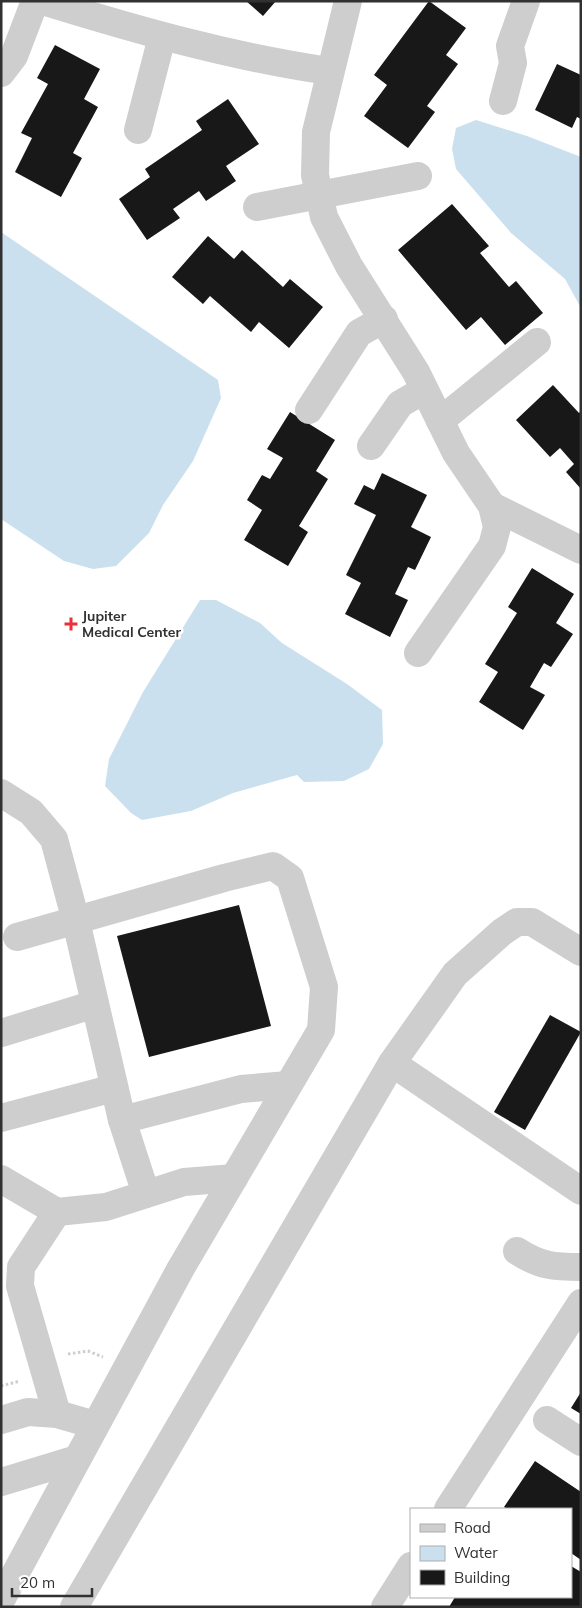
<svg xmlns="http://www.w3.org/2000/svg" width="582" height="1608" font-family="Mulish,sans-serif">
  <rect width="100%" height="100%" fill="#fff"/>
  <!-- water -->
  <g fill="#cbe0ee">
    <polygon points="476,120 527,136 581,157 581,308 565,279 511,233 456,169 452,149 456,128"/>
    <polygon points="1,232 218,380 221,398 193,461 163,505 149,533 116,566 93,569 64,561 1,519"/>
    <polygon points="200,600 216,600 260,623 282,643 347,684 382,710 383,744 369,769 344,781 304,782 297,775 233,793 191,811 142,820 131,813 105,786 109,759 143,692"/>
  </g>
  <!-- building -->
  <g fill="#181818">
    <polygon points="246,1 276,1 263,16"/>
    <polygon points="429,1 466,28 446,55 458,64 427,106 435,112 408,148 364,116 387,85 374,75"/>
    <polygon points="55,45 100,69 84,99 98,107 73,153 82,158 61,197 15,172 32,138 21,133 48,84 37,78"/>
    <polygon points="557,64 581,75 581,119 577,117 572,128 535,110"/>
    <polygon points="228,99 259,144 226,166 236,181 206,201 199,191 173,209 180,218 147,240 119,199 150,177 145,169 202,130 196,121"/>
    <polygon points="452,204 489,246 480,253 509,287 516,281 543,313 505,345 481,317 466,330 398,250"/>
    <polygon points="208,236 234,259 242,250 283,287 290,279 323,307 289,348 259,322 251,332 210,296 203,304 172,277"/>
    <polygon points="553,385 579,413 581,411 581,489 566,472 574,464 560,448 550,457 516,420"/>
    <polygon points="290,412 335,440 316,471 328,479 299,526 308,532 288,566 244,540 262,510 247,500 262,475 270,479 283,458 267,449"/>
    <polygon points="382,473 427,495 411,527 431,537 415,570 408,567 395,594 408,600 390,637 345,614 361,583 346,575 376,515 354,504 364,485 374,490"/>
    <polygon points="532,568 574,594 556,623 573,634 551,667 544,663 530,687 545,695 523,730 479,702 498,672 485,664 517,613 508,607"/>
    <polygon points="239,905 271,1026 149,1057 117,936"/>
    <polygon points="550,1015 581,1032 525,1130 494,1112"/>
    <polygon points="581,1392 581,1414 571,1408"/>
    <polygon points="535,1461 581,1492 581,1560 571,1553 571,1509 507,1509 504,1507"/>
    <polygon points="571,1566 581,1572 581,1607 449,1607 455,1597 571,1597"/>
  </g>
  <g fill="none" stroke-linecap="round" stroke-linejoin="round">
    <!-- path -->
    <g stroke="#cecece" stroke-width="3" stroke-dasharray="2.5 2.5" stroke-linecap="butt">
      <polyline points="68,1354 88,1351 103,1357"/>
      <polyline points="1,1386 20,1381"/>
    </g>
    <!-- minor -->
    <g stroke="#cecece" stroke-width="28">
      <path d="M 43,1 C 137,30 232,57 329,71"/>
      <polyline points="348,1 316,132 315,175 324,217 349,266 416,372 456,453 492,506 497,527 492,546 418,653"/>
      <polyline points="1,73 14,56 35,1"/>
      <polyline points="503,101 513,63 510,46 526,1"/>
      <polyline points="138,130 162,37"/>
      <polyline points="257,207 418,176"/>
      <polyline points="309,410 359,333 384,319"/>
      <polyline points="440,421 537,342"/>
      <polyline points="371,446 400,404 424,390"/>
      <polyline points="492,506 581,550"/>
      <polyline points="1,793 31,812 54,839 76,921 122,1120 146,1194"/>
      <polyline points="1,1033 95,1004"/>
      <polyline points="392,1063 581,1191"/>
      <polyline points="1,1118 114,1088"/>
      <polyline points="122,1120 241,1089 288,1085"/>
      <polyline points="1,1179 57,1212 106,1207 184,1182 234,1178"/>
      <path d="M 517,1251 C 540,1266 554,1267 581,1267"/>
      <polyline points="57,1414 20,1286 21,1267 57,1212"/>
      <polyline points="1,1420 28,1412 57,1414 95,1425"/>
      <polyline points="547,1420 581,1442"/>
      <polyline points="1,1482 77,1459"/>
      <polyline points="448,1509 581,1303"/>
      <polyline points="1,1600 181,1268 321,1030 324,987 290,878 273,866 224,878 17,937"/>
      <polyline points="74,1607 392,1063 455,974 502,932 517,922 532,922 581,952"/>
      <polyline points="385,1607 411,1566"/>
    </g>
  </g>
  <!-- markers -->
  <path fill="#eb303c" stroke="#fff" stroke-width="2" d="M68.5 616.5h5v5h5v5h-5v5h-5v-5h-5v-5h5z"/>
  <g text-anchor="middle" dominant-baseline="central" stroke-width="5" stroke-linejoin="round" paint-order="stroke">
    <!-- poi labels -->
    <g font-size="14" font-weight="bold" fill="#313131" stroke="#fff" text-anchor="start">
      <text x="82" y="616">Jupiter<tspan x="82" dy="16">Medical Center</tspan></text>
    </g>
  </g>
  <!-- border -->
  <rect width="582" height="1608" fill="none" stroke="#313131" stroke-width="5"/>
  <!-- legend -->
  <rect x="410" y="1508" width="162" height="90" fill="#ffffff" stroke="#adadad"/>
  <rect x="420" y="1524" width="25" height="8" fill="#cecece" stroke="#adadad"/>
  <text x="454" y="1533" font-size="15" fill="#313131">Road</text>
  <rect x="420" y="1546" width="25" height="15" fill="#cbe0ee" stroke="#adadad"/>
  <text x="454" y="1558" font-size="15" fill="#313131">Water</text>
  <rect x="420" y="1570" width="25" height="15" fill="#181818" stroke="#adadad"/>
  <text x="454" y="1583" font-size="15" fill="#313131">Building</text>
  <!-- scale -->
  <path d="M12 1588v8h80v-8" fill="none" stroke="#313131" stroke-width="2.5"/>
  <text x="20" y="1588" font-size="15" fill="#313131" stroke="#ffffff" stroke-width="4" paint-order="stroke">20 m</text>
</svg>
